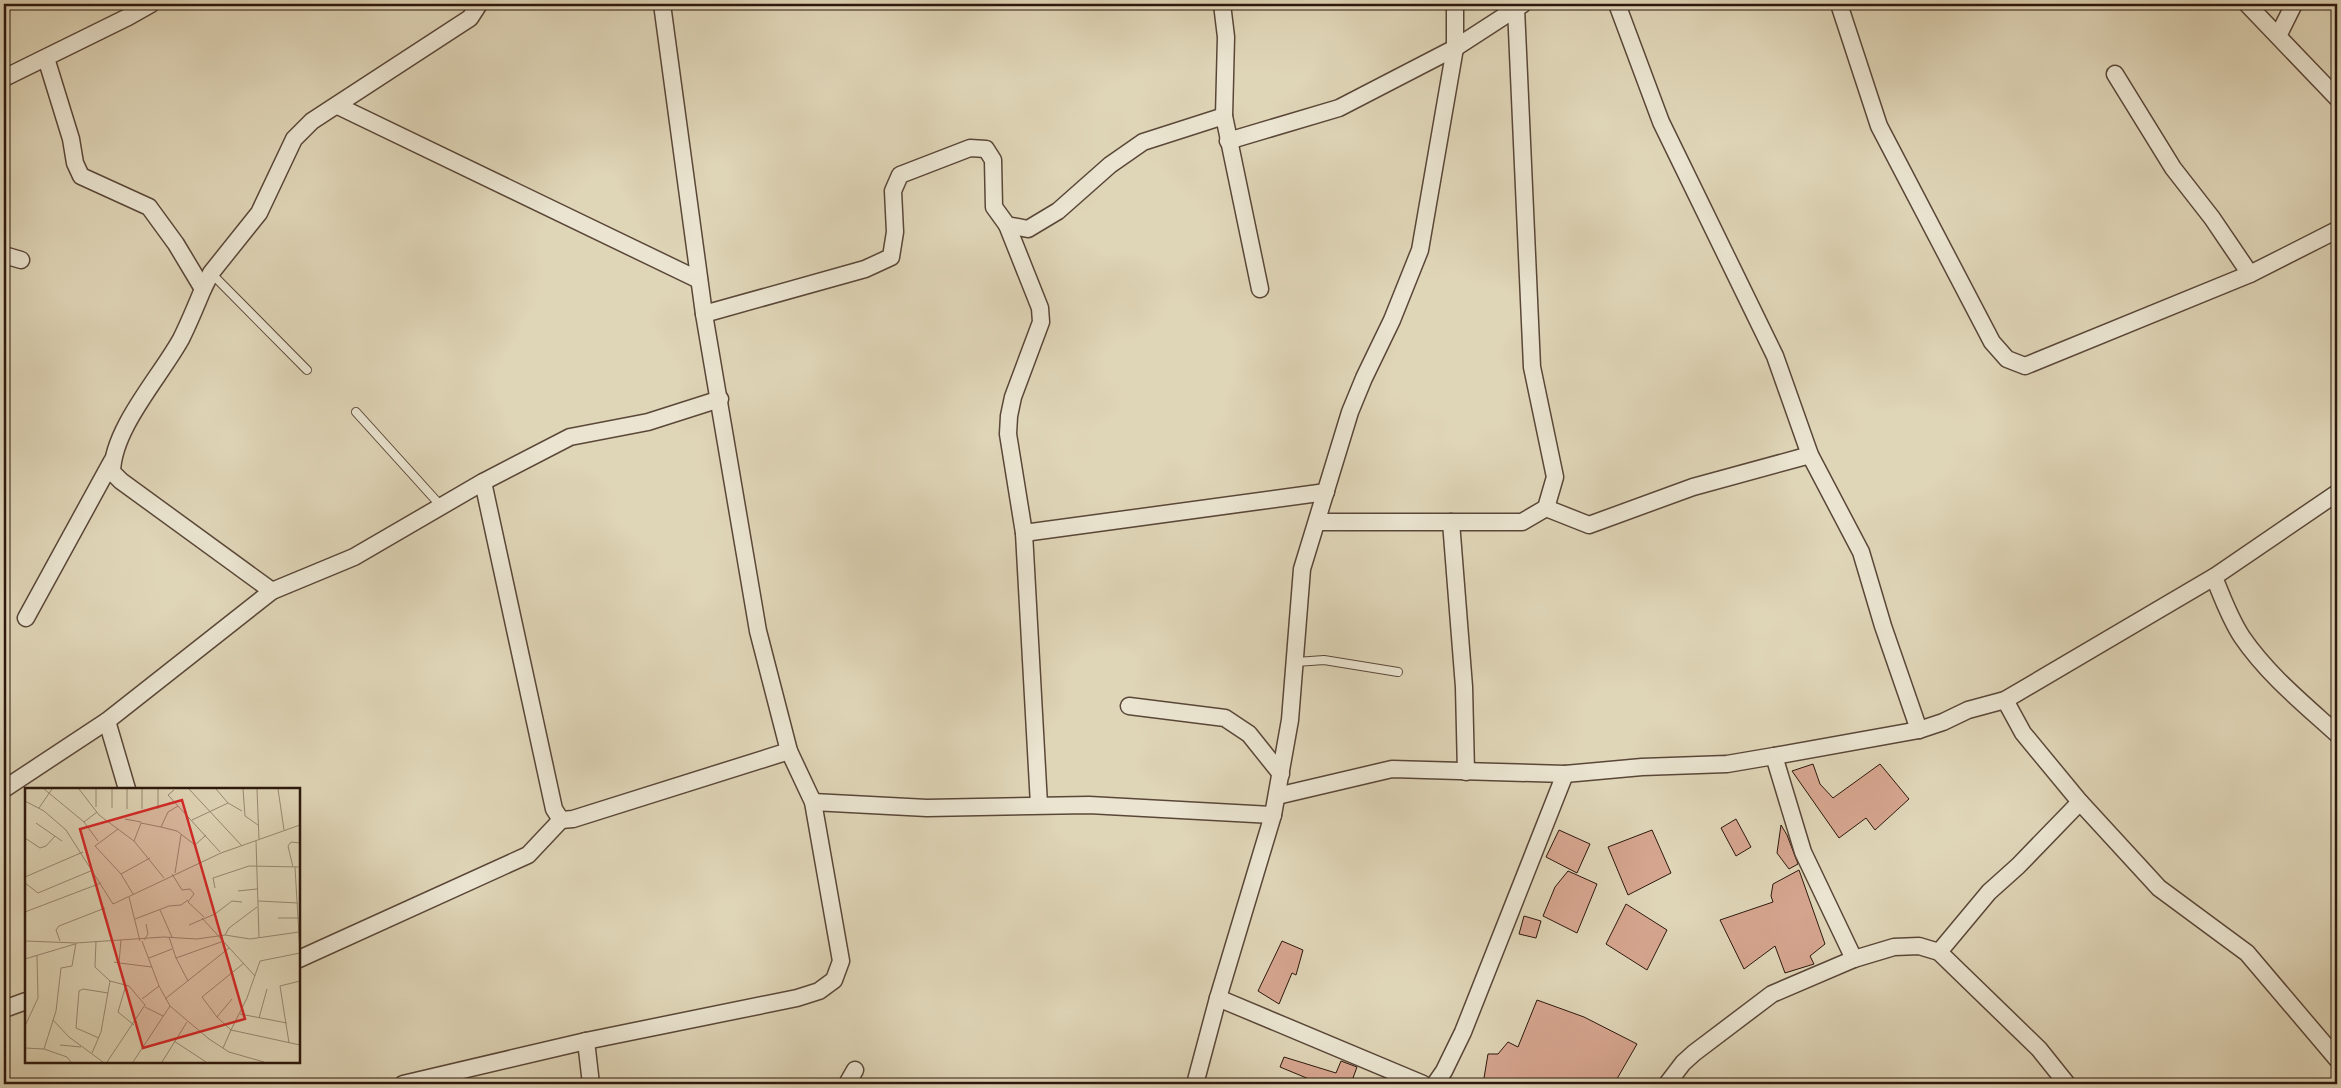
<svg xmlns="http://www.w3.org/2000/svg" width="2341" height="1088" font-family="'IM FELL French Canon',serif">
  <rect width="100%" height="100%" fill="#dfd5b7"/>
  <filter id="stains"><feTurbulence type="fractalNoise" baseFrequency=".004" numOctaves="4"/><feColorMatrix values="0 0 0 0 .2 0 0 0 0 .09 0 0 0 0 .02 0 0 0 .5 -.17"/></filter>
  <radialGradient id="worn" r=".72"><stop offset=".6" stop-color="#630" stop-opacity="0"/><stop offset="1" stop-color="#630" stop-opacity=".3"/></radialGradient>
  <!-- building -->
  <g fill="#d6a58f" stroke="#2d180d">
    <polygon points="1813,764 1820,784 1833,798 1880,764 1909,799 1875,830 1866,818 1839,838 1792,771"/>
    <polygon points="1736,819 1751,847 1736,856 1721,828"/>
    <polygon points="1781,825 1787,835 1798,864 1789,869 1777,853"/>
    <polygon points="1559,830 1590,844 1577,873 1546,857"/>
    <polygon points="1652,830 1671,873 1628,895 1608,847"/>
    <polygon points="1799,870 1825,944 1810,956 1814,964 1785,973 1775,946 1744,969 1720,920 1773,902 1771,896 1773,884"/>
    <polygon points="1568,871 1597,884 1577,933 1543,916 1555,887"/>
    <polygon points="1626,904 1667,930 1647,970 1606,944"/>
    <polygon points="1524,916 1541,921 1536,938 1519,934"/>
    <polygon points="1282,941 1303,950 1296,975 1292,973 1279,1004 1258,991"/>
    <polygon points="1537,1000 1584,1017 1637,1044 1614,1084 1483,1084 1488,1054 1498,1054 1508,1042 1518,1047"/>
    <polygon points="1284,1057 1336,1073 1341,1061 1357,1067 1353,1078 1360,1081 1360,1084 1321,1084 1280,1067"/>
  </g>
  <g fill="none" stroke-linecap="round" stroke-linejoin="round">
    <!-- service casing -->
    <g stroke="#5a4738" stroke-width="10">
      <g id="service">
        <polyline points="211,273 307,370"/>
        <polyline points="356,412 441,506"/>
        <polyline points="1296,662 1324,660 1398,672"/>
      </g>
    </g>
    <!-- minor casing -->
    <g stroke="#5a4738" stroke-width="19">
      <g id="minor">
        <polyline points="1222,4 1226,37 1224,116 1260,289"/>
        <polyline points="1617,4 1661,122 1775,356 1810,455 1861,552 1883,626 1919,730"/>
        <polyline points="1839,4 1879,126 1992,342 2007,359 2025,366 2250,274 2337,230"/>
        <polyline points="2247,4 2337,98"/>
        <polyline points="2278,36 2294,4"/>
        <path d="M 46,58 L 71,139 L 75,163 L 81,176 L 149,207 L 176,244 L 203,289 C 196,306 189,323 181,339 C 160,377 113,428 112,472 L 121,481 L 272,591"/>
        <polyline points="2115,74 2173,168 2212,218 2250,274"/>
        <polyline points="4,78 128,17 151,4"/>
        <polyline points="338,106 699,280"/>
        <polyline points="1228,141 1339,108 1455,48 1523,4"/>
        <polyline points="1007,225 1040,308 1041,322 1013,397 1009,416 1008,434 1024,533 1039,805"/>
        <polyline points="4,255 21,260"/>
        <polyline points="203,289 211,273 259,213 294,139 312,121 470,18 479,4"/>
        <polyline points="704,314 865,269 891,257 895,232 893,191 900,175 970,148 986,149 993,160 994,207 1007,225 1028,229 1058,211 1110,165 1143,142 1224,116"/>
        <polyline points="483,482 554,809 561,820 573,819 789,751"/>
        <polyline points="1546,508 1589,525 1693,487 1810,455"/>
        <polyline points="1317,522 1522,522 1546,508 1555,477 1532,367 1516,8"/>
        <polyline points="1451,522 1464,687 1466,772"/>
        <polyline points="1024,533 1326,492"/>
        <path d="M 2214,577 C 2222,597 2230,619 2242,637 C 2268,675 2304,704 2337,734"/>
        <polyline points="26,618 112,461"/>
        <polyline points="2005,700 2023,733 2080,802 2159,888 2247,953 2337,1059"/>
        <polyline points="1129,706 1225,718 1249,734 1281,774"/>
        <polyline points="107,721 127,789"/>
        <polyline points="1774,756 1919,730 1943,722 1968,710 2005,700 2214,577 2337,493"/>
        <polyline points="4,789 107,721 272,591 354,557 483,482 570,437 648,422 720,399"/>
        <polyline points="1277,796 1392,769 1565,774 1642,767 1727,764 1774,756 1803,852 1854,959"/>
        <polyline points="813,802 927,808 1089,805 1273,815"/>
        <polyline points="1939,952 1989,892 2018,866 2080,802"/>
        <polyline points="299,959 528,855 561,820"/>
        <polyline points="1218,998 1423,1084"/>
        <polyline points="4,1009 26,1001"/>
        <polyline points="586,1041 591,1084"/>
        <polyline points="403,1084 586,1041 797,998 819,991 834,980 841,961 813,802 789,751 758,631 704,314 662,4"/>
        <polyline points="847,1084 855,1070"/>
        <polyline points="1195,1084 1218,998 1273,815 1290,720 1302,569 1350,412 1364,378 1392,320 1420,250 1455,48 1455,4"/>
        <polyline points="1435,1084 1444,1071 1463,1032 1565,774"/>
        <polyline points="1667,1084 1683,1063 1694,1053 1772,994 1854,959 1894,947 1919,946 1939,952 2039,1049 2067,1084"/>
      </g>
    </g>
    <!-- service -->
    <use href="#service" stroke="#eae4d0" stroke-width="8"/>
    <!-- minor -->
    <use href="#minor" stroke="#eae4d0" stroke-width="16"/>
  </g>
  <!-- overview -->
  <g transform="translate(25 788)">
    <rect width="275" height="275" fill="#dfd5b7"/>
    <path fill="none" stroke="#988973" stroke-width="1" d="M 19,1 L 59,34M 54,1 L 74,27 L 109,53 L 139,90M 87,1 L 87,20M 102,1 L 102,21M 117,1 L 117,21M 164,1 L 217,58M 218,1 L 220,28 L 233,37M 232,1 L 234,51M 253,1 L 259,42M 149,2 L 143,7 L 195,64M 0,13 L 19,23 L 41,42 L 88,116 L 196,65 L 275,37M 203,15 L 217,23M 71,19 L 71,1M 14,20 L 27,1M 133,21 L 133,1M 72,24 L 59,34 L 73,53M 100,31 L 116,34M 167,32 L 203,15 L 191,1M 11,35 L 37,53M 136,39 L 152,43 L 170,57 L 181,47M 93,41 L 70,58 L 96,86M 0,50 L 15,60 L 21,58 L 30,48M 109,53 L 116,35 L 136,39 L 143,24 L 153,18M 231,53 L 234,149M 268,79 L 263,58 L 266,54 L 275,55M 270,79 L 275,165M 150,85 L 156,47M 147,86 L 157,102 L 165,101 L 169,106 L 163,114 L 179,129M 0,89 L 58,64M 0,95 L 13,105 L 68,82M 190,100 L 188,90 L 224,78 L 275,79M 213,103 L 232,101M 108,106 L 96,86 L 125,70M 104,109 L 115,153M 233,113 L 273,115M 135,122 L 147,149M 0,124 L 76,95M 177,130 L 230,188M 253,130 L 274,130M 110,131 L 144,118 L 156,117 L 163,112M 164,137 L 190,126 L 207,113 L 217,114M 200,147 L 204,140 L 232,119M 144,149 L 151,170 L 196,154M 119,152 L 123,146 L 121,136M 0,153 L 51,155 L 139,149 L 172,151 L 200,147 L 225,151 L 274,144M 35,153 L 31,142 L 34,138 L 80,120M 71,153 L 70,179 L 85,193 L 104,198 L 120,217 L 82,274M 117,153 L 134,198 L 117,211M 275,165 L 235,173 L 222,210 L 206,242 L 275,257M 124,170 L 147,161M 151,170 L 163,193M 0,171 L 50,156M 89,174 L 94,175 L 96,152M 94,175 L 127,179M 101,197 L 93,224 L 109,237M 134,198 L 145,218 L 184,251 L 204,264 L 239,274M 140,211 L 204,160M 120,219 L 138,228M 215,226 L 262,235M 192,229 L 207,211M 234,230 L 242,201M 28,232 L 44,249 L 78,274M 0,238 L 13,210 L 12,168M 74,250 L 51,240 L 54,203 L 58,201 L 83,205M 149,253 L 181,274M 264,255 L 255,198 L 275,193M 35,257 L 56,259M 0,260 L 19,261 L 42,269 L 46,274M 198,260 L 206,242 L 192,229 L 177,209 L 219,175M 19,261 L 31,223 L 36,180 L 47,178 L 51,155M 67,265 L 76,244 L 85,193M 108,274 L 145,218M 137,274 L 162,234"/>
    <path fill="#d62828" fill-opacity="0.15" stroke="#d62828" stroke-width="2.5" d="M 157,12 L 220,231 L 118,260 L 55,41 Z"/>
    <rect width="275" height="275" fill="none" stroke="#2d180d" stroke-width="2.5"/>
  </g>
  <!-- margin -->
  <rect width="2341" height="1088" fill="none" stroke="#dfd5b7" stroke-width="20"/>
  <rect x="5" y="5" width="2331" height="1078" fill="none" stroke="#2d180d" stroke-width="2.5"/>
  <rect x="10" y="10" width="2321" height="1068" fill="none" stroke="#2d180d"/>
  <rect width="100%" height="100%" filter="url(#stains)"/>
  <rect width="100%" height="100%" fill="url(#worn)"/>
</svg>
